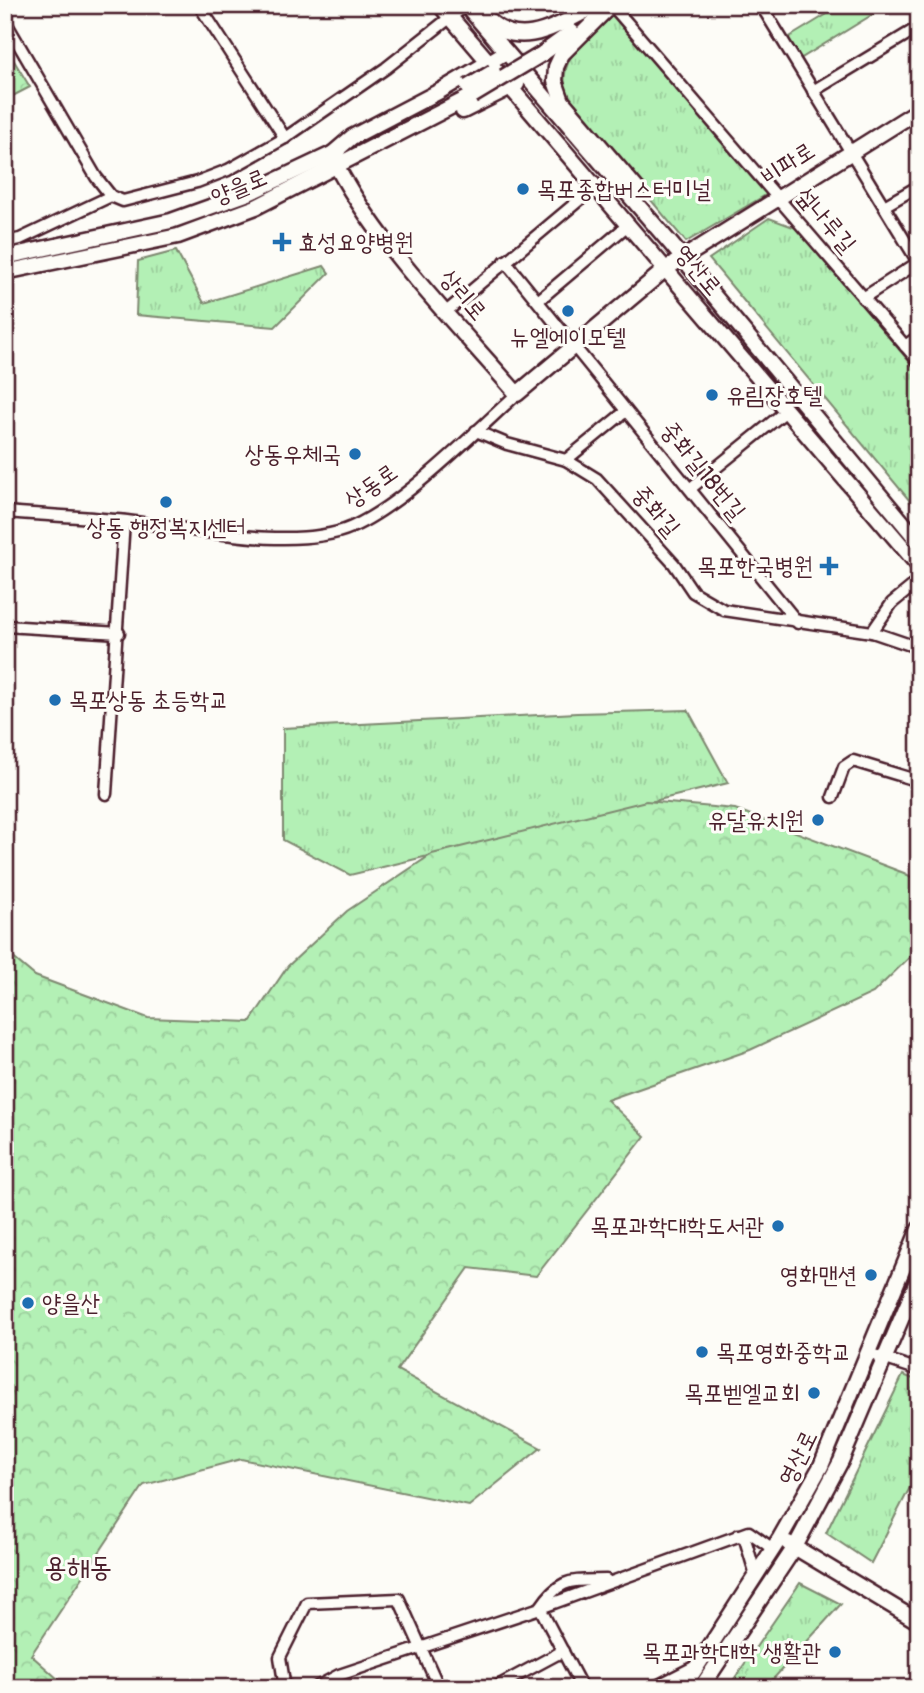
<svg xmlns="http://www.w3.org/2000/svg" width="924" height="1693" font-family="Pangolin,'Poor Story',sans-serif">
  <defs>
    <pattern id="grass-tufts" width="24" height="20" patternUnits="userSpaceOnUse" patternTransform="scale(1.75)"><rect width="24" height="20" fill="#b3f0b5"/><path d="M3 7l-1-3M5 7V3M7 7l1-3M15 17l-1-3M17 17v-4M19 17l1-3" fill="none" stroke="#9bcd9c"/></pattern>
    <pattern id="forest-crowns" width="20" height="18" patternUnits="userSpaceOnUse" patternTransform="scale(1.75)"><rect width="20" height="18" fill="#b3f0b5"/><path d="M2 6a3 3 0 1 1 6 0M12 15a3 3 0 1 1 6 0" fill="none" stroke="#9bcd9c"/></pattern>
  </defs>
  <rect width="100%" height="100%" fill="#fdfcf7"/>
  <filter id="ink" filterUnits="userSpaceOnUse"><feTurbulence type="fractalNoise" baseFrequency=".0143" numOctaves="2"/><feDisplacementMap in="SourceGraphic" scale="14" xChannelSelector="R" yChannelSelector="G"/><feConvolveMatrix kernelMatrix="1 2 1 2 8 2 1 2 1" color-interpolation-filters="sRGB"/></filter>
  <g filter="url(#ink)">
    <!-- grass -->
    <g fill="url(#grass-tufts)" stroke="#7e8870" stroke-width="2">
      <polygon points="842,5 888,5 795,62 783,41"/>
      <path d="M 614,14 L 769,193 L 686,242 L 567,100 C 555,56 585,42 614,14 Z"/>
      <polygon points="769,218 796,228 919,373 919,512 709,259"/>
      <polygon points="176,251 204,303 324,266 329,273 275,327 136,315 138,261"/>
      <polygon points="688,710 728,783 350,875 283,840 283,728 577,713"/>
      <polygon points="903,1375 919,1381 919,1470 871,1563 826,1533"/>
      <polygon points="800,1583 841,1604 765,1688 728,1688"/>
    </g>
    <!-- forest -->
    <g fill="url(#forest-crowns)" stroke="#7e8870" stroke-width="2">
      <polygon points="5,46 30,87 5,100"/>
      <polygon points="646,801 735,809 904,873 919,881 919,948 873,993 750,1050 607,1100 645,1136 536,1276 469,1268 397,1370 541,1448 469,1506 241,1459 144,1485 31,1655 68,1688 5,1688 5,951 35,976 148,1018 250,1022 288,966 347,911 432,854"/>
    </g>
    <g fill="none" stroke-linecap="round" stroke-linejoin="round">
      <!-- street casing -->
      <g stroke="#4a1f2b" stroke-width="15">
        <g id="street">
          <polyline points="199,5 285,138"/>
          <polyline points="626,5 617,11 919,362"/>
          <polyline points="761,5 918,262"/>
          <polyline points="764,11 774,5"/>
          <polyline points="5,21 96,177 111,196 123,201 197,182 228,170 285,138 386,68 466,5"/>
          <polyline points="813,91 919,27"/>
          <polyline points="884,206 919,186"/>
          <polyline points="5,242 20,239 111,196"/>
          <polyline points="505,261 798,623"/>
          <polyline points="863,298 919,262"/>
          <polyline points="539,300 629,224"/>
          <polyline points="446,312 596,186"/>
          <polyline points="905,346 919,336"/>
          <polyline points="476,431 507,444 566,460 597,479 674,564 693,592 724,610 872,632 919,648"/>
          <polyline points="566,460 626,411"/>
          <polyline points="691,488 786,411"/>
          <path d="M 5,512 C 46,515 87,517 127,521 C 189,528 296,552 352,527 C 404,504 474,433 517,394"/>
          <polyline points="5,626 119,633"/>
          <polyline points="872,632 892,603 919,581"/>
          <polyline points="106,794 124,521"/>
          <polyline points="833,797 844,767 853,761 919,781"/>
          <polyline points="868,1353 919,1370"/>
          <polyline points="738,1535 745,1539 756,1576"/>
          <polyline points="285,1688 280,1657 307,1603 399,1599 439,1688"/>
          <path d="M 315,1688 L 339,1675 L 540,1608 C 561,1577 570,1581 606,1580"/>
          <polyline points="494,1688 563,1651"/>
          <polyline points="582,1688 540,1608 749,1532 773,1549"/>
          <polyline points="653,1688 696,1666"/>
          <polyline points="911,1688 919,1680"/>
        </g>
      </g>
      <!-- secondary casing -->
      <g stroke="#4a1f2b" stroke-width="19">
        <g id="secondary">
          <polyline points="440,5 919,566"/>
          <polyline points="466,5 671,244 919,542"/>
          <polyline points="611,5 562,54 556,67 555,81 562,101 637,189"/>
          <path d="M 485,16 C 518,55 561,23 597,5"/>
          <path d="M 506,52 L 440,91 L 352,137 L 331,155 C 373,241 454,321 517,394 L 667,268 L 919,110"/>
          <polyline points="542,54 572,32"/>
          <polyline points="463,111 517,84"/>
          <polyline points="5,257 171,221 249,193 338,151"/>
          <polyline points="5,272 178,236 256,207 472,96"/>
          <polyline points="788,1543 919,1622"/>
          <polyline points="683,1688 780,1538 821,1466 919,1229"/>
          <polyline points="701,1688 795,1547 841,1461 919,1277"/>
        </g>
      </g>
      <!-- street -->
      <use href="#street" stroke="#fdfcf7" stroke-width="10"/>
      <!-- secondary -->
      <use href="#secondary" stroke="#fdfcf7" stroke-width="14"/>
      <!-- secondary-bridge casing -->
      <g stroke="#4a1f2b" stroke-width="19" stroke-linecap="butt">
        <g id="secondary-bridge">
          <polyline points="468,87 493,72"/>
          <polyline points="472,96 542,54"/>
        </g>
      </g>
      <!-- secondary-bridge -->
      <use href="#secondary-bridge" stroke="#fdfcf7" stroke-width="14"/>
    </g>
  </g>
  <!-- markers -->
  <g fill="#1f6fb2" stroke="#fdfcf7" stroke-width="2.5">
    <circle cx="523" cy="189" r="7"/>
    <path d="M278.5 231.5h7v7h7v7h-7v7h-7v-7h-7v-7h7z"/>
    <circle cx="568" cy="311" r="7"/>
    <circle cx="712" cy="395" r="7"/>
    <circle cx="355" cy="454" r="7"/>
    <circle cx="166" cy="502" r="7"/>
    <path d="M825.5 555.5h7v7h7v7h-7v7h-7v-7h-7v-7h7z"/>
    <circle cx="55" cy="700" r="7"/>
    <circle cx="818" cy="820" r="7"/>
    <circle cx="778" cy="1226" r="7"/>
    <circle cx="871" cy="1275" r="7"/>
    <circle cx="28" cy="1303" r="7"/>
    <circle cx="702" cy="1352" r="7"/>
    <circle cx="814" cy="1393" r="7"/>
    <circle cx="835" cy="1652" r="7"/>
  </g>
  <g text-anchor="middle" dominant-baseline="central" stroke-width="6" stroke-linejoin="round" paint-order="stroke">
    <!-- street labels -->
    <g font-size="24" fill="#4a1f2b" stroke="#fdfcf7">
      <text transform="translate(788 164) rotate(-33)">비파로</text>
      <text transform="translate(239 187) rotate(-23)">양을로</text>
      <text transform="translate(826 220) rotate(50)">섶나루길</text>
      <text transform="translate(698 270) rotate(50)">영산로</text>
      <text transform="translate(463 295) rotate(50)">상리로</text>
      <text transform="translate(703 471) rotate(51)">중화길18번길</text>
      <text transform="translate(371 486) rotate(-35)">상동로</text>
      <text transform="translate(656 511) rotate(49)">중화길</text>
      <text transform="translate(798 1458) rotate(-64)">영산로</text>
    </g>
    <!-- poi labels -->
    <g font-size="24" fill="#4a1f2b" stroke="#fdfcf7" text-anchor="end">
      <text x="537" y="189" text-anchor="start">목포종합버스터미널</text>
      <text x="298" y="242" text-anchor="start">효성요양병원</text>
      <text x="568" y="337" text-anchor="middle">뉴엘에이모텔</text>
      <text x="726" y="395" text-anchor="start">유림장호텔</text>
      <text x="341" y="454">상동우체국</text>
      <text x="166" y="527" text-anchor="middle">상동 행정복지센터</text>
      <text x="813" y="566">목포한국병원</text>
      <text x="69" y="700" text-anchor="start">목포상동 초등학교</text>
      <text x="804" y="820">유달유치원</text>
      <text x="764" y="1226">목포과학대학도서관</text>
      <text x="857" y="1275">영화맨션</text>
      <text x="42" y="1303" text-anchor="start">양을산</text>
      <text x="716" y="1352" text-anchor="start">목포영화중학교</text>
      <text x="800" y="1393">목포벧엘교회</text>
      <text x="821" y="1652">목포과학대학 생활관</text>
    </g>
    <!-- quarter labels -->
    <g font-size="28" fill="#4a1f2b" stroke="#fdfcf7">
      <text x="78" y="1567">용해동</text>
    </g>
  </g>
  <!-- margin -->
  <rect width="924" height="1693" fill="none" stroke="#fdfcf7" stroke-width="28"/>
  <rect x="14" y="14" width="896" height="1665" fill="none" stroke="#4a1f2b" stroke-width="2.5" filter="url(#ink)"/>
</svg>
